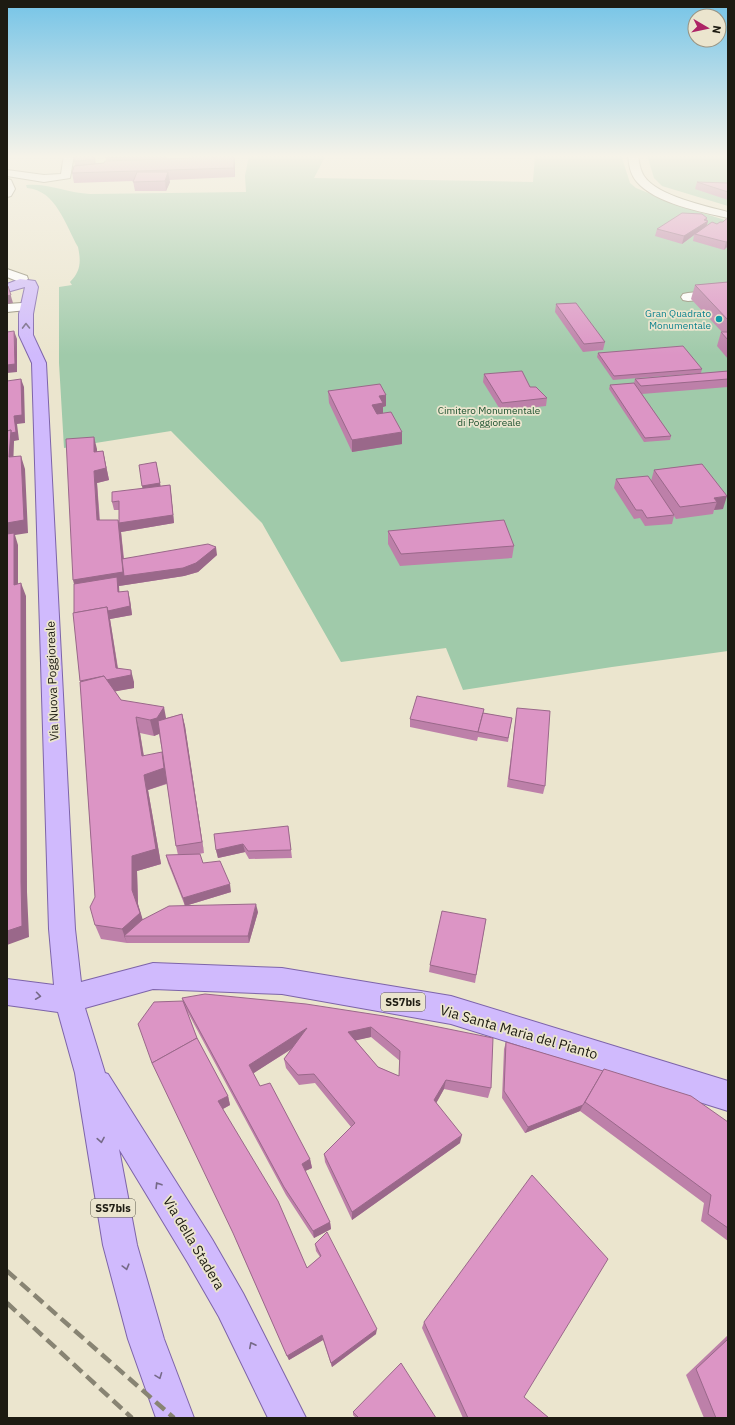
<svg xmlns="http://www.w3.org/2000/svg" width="735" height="1425" font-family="'IBM Plex Sans',sans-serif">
  <rect width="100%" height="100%" fill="#ebe5ce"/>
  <!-- green -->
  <g fill="#a0caaa">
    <path d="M 249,155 L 326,155 L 314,178 L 533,182 L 535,155 L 621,155 L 630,183 L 636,188 L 680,206 L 728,221 L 728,651 L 612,667 L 463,690 L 446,648 L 341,662 L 262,523 L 171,431 L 64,448 L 59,363 L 59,287 L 72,285 L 70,282 C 81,271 81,261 78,247 C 66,226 56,190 27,188 L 26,185 C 48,183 68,193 90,194 L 246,192 L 245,176 Z"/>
    <polygon points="647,155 728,155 728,206 662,186 654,178"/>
  </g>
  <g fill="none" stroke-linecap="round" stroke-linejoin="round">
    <!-- minor casing -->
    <g stroke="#8e8973" stroke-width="2">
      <g id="minor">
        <polygon points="64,155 74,155 70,178 44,182 7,176 7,170 44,175 61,174"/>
        <path d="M 628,155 L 638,155 C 639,162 640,170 644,176 C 657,196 706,206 728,212 L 728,218 C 701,212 655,203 637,182 C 630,174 629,165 628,155 Z"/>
        <polygon points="7,179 11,180 15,189 11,196 7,197"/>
        <polygon points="7,269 27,276 28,279 22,283 7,277"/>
        <polygon points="728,289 728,297 688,301 683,300 681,297 683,294 688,293"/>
        <polygon points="22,303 27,304 29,307 27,310 7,312 7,304"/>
      </g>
    </g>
    <!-- major casing -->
    <g stroke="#7d64a9" stroke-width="2">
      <polygon id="major" points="20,279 35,281 38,287 33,314 33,335 46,363 75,929 81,982 153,963 282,968 451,996 728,1081 728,1111 451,1024 282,994 153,989 85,1008 105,1073 108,1074 212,1239 243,1293 306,1418 268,1418 219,1317 188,1263 119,1149 137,1245 164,1339 194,1418 156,1418 128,1339 103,1245 75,1073 58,1012 7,1005 7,979 54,985 49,929 32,363 19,335 19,314 25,287 7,292 7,284"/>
    </g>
    <!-- minor -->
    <use href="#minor" fill="#fff" fill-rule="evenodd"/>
    <!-- major -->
    <use href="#major" fill="#d0bafd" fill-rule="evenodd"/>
    <!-- rail -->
    <g stroke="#888473" stroke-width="4.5" stroke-dasharray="12 6" stroke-linecap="butt">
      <polyline points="7,1271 174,1418"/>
      <polyline points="7,1303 132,1418"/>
    </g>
  </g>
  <!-- wall -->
  <g fill="#bd80a9" fill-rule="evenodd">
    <polygon points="74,155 95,155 95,164 104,163 106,161 106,155 167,155 167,159 193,158 212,155 212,157 220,157 219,155 234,155 235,166 235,177 169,180 170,182 166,191 135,191 133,181 74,183 72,173 75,166 74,161"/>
    <polygon points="581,155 599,155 598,157 581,157"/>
    <polygon points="697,182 728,183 728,200 695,189"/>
    <polygon points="707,218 706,220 708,221 706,226 712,222 728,246 724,250 693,241 694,235 682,244 655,236 657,229"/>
    <polygon points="728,282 728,359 717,346 721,332 722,332 691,299 695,285"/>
    <polygon points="556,304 605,342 603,350 583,352 555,312"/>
    <polygon points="598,353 702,369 701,373 613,380 597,357"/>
    <polygon points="728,371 728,387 642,394 671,436 670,440 644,442 609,389 610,385 634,383 635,379"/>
    <polygon points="484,374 530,387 547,398 546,406 501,411 483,382"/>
    <polygon points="328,391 386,395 386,406 383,407 383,414 402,444 352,452 329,403"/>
    <path d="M 97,449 L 97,452 L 103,451 L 109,480 L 97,483 L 100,520 L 118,520 L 119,523 L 119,510 L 114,510 L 112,502 L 161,486 L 170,485 L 171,493 L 174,523 L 121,532 L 124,558 L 217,555 L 198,572 L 184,576 L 119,586 L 119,592 L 130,600 L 132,615 L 110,619 L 118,668 L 134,682 L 134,688 L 115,691 L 121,700 L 166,718 L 182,714 L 185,726 L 204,853 L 199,854 L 203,863 L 231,892 L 185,906 L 168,863 L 166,855 L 178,855 L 176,846 L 167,784 L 148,790 L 161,864 L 137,871 L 138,904 L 142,919 L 258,912 L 249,943 L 127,943 L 101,939 L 95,925 L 95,897 L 80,681 L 74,613 L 74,584 ZM 140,733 L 154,736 L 159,734 L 163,756 L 144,756 Z"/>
    <polygon points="702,464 723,509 714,510 713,514 676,519 674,516 672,524 645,526 640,518 634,519 614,488 616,479 651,481 654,470"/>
    <polygon points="388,531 514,546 512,558 400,566 388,544"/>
    <polygon points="517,708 545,786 543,794 507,787"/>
    <polygon points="484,709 483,713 512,718 508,742 478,737 477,741 410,727 410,719"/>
    <polygon points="288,826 292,858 249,859 245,852 218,858 216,850"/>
    <polygon points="486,919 475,983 429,972 430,965"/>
    <path d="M 182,998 L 384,1016 L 491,1088 L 488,1098 L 444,1089 L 436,1103 L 460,1143 L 352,1220 L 325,1162 L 324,1154 L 351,1127 L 315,1083 L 299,1085 L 286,1068 L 284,1059 L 292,1049 L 253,1073 L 260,1086 L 310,1159 L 312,1168 L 305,1171 L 330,1222 L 331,1229 L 314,1238 L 286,1195 L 187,1011 L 197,1038 L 228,1096 L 230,1105 L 223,1109 L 307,1268 L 320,1257 L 316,1251 L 315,1244 L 376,1334 L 332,1367 L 323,1340 L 289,1360 L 236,1240 ZM 371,1037 L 400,1061 L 399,1076 L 378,1067 L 355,1040 Z"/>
    <polygon points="506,1042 728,1122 728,1241 701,1221 704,1203 580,1111 525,1133 502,1098 504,1049"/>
    <polygon points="424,1322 524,1397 549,1418 463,1418 422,1328"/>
    <polygon points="728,1335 728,1418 704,1418 686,1375"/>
    <polygon points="353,1412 436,1418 356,1418 353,1415"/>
  </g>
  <!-- shaded-wall -->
  <g fill="#9a688a">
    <polygon points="94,155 95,155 96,169 94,160"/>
    <polygon points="234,156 235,166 235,177 234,168"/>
    <polygon points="168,172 170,182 166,191 165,181"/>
    <polygon points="707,218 706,222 708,221 706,228 695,234 694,235 682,244 684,236"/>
    <polygon points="728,241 728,246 724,250 726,242"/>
    <polygon points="8,286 13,303 7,304 7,296"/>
    <polygon points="14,331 17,339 17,372 7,373 7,365"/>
    <polygon points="21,379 24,387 25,423 17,424 19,440 14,441 14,442 13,469 9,457 7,442 14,416"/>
    <polygon points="386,395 386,406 383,407 383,415 372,417 372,405 379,396"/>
    <polygon points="402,432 402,444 352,452 352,440"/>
    <polygon points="94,437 97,449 97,464 94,452"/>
    <polygon points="103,451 109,480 97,483 100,533 97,520 94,471"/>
    <polygon points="21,456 25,469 28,533 15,535 18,545 18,597 14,585 7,537 7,523"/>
    <polygon points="156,462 161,488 143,491 142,486"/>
    <polygon points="170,485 171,493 174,523 121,532 125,576 216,547 217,555 198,572 184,576 119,586 120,601 76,593 73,580 118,520 119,523"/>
    <polygon points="727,496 723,509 714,510 717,502 714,498"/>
    <polygon points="21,583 26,596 27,892 29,937 7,945 7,931 21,881"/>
    <polygon points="128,591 130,600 132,615 110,619 119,677 131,670 134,682 134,688 85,697 116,668 76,626"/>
    <polygon points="164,707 167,723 161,733 154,736 150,720"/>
    <polygon points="182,714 185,726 204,853 202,842"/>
    <polygon points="136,717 140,733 146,771 142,756"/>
    <polygon points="162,752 168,783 148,790 161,864 137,871 138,904 145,927 124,936 127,943 122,929 132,890 132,856 144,775"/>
    <polygon points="243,844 245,852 218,858 216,850"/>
    <polygon points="230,884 231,892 185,906 183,898"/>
    <polygon points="256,904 258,912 249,943 248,936"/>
    <polygon points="371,1027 371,1037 349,1042 348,1032"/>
    <polygon points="307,1028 308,1038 251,1075 249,1065"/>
    <polygon points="446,1080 444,1089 433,1109 434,1100"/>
    <polygon points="228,1096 230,1105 221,1110 218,1101"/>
    <polygon points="583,1105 580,1111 525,1133 528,1127"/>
    <polygon points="462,1135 460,1143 352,1220 352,1212"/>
    <polygon points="310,1159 312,1168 303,1172 302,1164"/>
    <polygon points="330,1222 331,1229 314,1238 313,1231"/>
    <polygon points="377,1329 376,1334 332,1367 331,1363"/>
    <polygon points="322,1335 323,1340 289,1360 287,1356"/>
  </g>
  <!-- building -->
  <g fill="#dc95c5" stroke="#9a688a" fill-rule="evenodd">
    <polygon points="74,155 94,155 94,160 74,161"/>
    <polygon points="106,155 163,155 105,158"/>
    <polygon points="193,155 211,155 211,157 234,156 234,168 72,173 74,166 104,163 105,161 193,158"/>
    <polygon points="137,172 168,172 165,181 133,182"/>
    <polygon points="697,182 728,183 728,192"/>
    <polygon points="682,213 702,214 707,218 704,220 708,221 684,236 657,229"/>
    <polygon points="726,219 728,219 728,241 726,242 695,234 712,222 717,224 720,222 723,222"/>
    <polygon points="728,282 728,320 695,285"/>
    <polygon points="7,286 8,286 11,295 7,296"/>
    <polygon points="576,303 605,342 584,344 556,304"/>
    <polygon points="14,331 15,364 7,365 7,332"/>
    <polygon points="721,332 728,332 728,340"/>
    <polygon points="683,346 702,369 614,376 598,353"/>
    <polygon points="522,371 530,387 536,387 547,398 502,403 484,374"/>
    <polygon points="728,371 728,379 641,386 635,379"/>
    <polygon points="21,379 22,415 14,416 16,432 11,433 11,430 7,431 7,381"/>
    <polygon points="634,383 671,436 645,438 610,385"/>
    <polygon points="380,384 386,395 379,396 383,403 372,405 377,414 391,412 402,432 352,440 328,391"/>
    <polygon points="11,430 9,457 21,456 24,520 7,523 7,431"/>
    <polygon points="94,437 94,452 103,451 106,468 94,471 97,520 118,520 123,572 73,580 66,439"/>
    <polygon points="156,462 160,483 142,486 139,465"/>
    <polygon points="702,464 727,496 714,498 717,502 680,507 654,470"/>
    <polygon points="648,476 674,515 647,518 642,510 636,510 616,479"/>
    <polygon points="170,485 173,515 119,523 119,501 112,502 112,492"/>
    <polygon points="504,520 514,546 401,554 388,531"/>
    <polygon points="14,533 14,585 21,583 21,881 22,926 7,931 7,534"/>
    <polygon points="208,544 216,547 196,563 183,568 124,576 122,559"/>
    <polygon points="117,577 118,592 128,591 130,606 108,611 107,607 74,613 74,584"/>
    <polygon points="107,607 116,668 131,670 131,675 106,680 104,676 80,681 73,613"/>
    <polygon points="104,676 121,700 164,707 157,718 150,720 136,717 142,756 162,752 164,768 144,775 156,849 132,856 132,890 140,913 122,929 95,925 90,907 95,897 80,682"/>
    <polygon points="417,696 484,709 478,732 410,719"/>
    <polygon points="517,708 550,711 545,786 509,779"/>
    <polygon points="483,713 512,718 508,738 478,732"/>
    <polygon points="182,714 202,842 176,846 158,721"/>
    <polygon points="288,826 291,850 248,851 243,844 216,850 214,834"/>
    <polygon points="200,854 203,863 220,861 230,884 183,898 166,855"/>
    <polygon points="256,904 248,936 124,936 142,920 169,906"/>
    <polygon points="442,911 486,919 476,975 430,965"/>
    <path d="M 205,994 L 306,1004 L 384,1016 L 493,1038 L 491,1088 L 446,1080 L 434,1100 L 462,1135 L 352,1212 L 324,1154 L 355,1123 L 314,1074 L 298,1075 L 284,1059 L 307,1028 L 249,1065 L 260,1086 L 270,1083 L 310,1159 L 302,1164 L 330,1222 L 313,1231 L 284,1187 L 182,998 ZM 371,1027 L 400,1051 L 399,1076 L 378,1067 L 348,1032 Z"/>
    <polygon points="183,1001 197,1038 152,1063 138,1024 154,1002"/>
    <polygon points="197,1038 228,1096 218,1101 278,1201 307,1268 321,1256 315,1244 327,1232 377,1329 331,1363 322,1335 287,1356 233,1233 152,1063"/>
    <polygon points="506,1042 603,1071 583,1105 528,1127 504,1091"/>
    <polygon points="604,1069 691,1096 728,1122 728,1228 708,1214 711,1195 585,1102"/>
    <polygon points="532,1175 608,1259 524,1397 549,1418 468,1418 424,1322"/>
    <polygon points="728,1339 728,1418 716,1418 696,1369"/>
    <polygon points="401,1363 436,1418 359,1418 353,1412"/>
  </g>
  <!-- one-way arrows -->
  <defs><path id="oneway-chevron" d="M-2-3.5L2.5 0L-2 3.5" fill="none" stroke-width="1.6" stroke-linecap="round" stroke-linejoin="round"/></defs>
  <g stroke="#766a88">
    <use href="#oneway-chevron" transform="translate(26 326) rotate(-91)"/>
    <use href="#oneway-chevron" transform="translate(38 996) rotate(8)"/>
    <use href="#oneway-chevron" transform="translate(101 1140) rotate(80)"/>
    <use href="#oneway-chevron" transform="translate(158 1185) rotate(-122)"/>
    <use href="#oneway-chevron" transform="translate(126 1267) rotate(75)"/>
    <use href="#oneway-chevron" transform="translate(252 1345) rotate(-117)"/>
    <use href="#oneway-chevron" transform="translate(159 1376) rotate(69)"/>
  </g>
  <!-- sky -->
  <linearGradient id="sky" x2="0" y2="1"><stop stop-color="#75c4e7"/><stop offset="0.44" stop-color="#f6f3e9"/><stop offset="1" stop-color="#f6f3e9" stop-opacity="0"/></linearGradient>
  <rect width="735" height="355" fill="url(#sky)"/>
  <!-- markers -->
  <circle fill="#0f9aa8" stroke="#ebe5ce" stroke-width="1.5" cx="719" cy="319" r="4"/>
  <g text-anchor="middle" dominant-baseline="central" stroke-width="3.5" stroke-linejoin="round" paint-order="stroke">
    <!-- far-culture labels -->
    <g font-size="10" fill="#0d838f" stroke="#ebe5ce" text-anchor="end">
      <text x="711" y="313">Gran Quadrato<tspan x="711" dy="12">Monumentale</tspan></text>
    </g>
    <!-- far-park labels -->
    <g font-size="10" fill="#1b502d" stroke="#ebe5ce">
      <text x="489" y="410">Cimitero Monumentale<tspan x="489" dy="12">di Poggioreale</tspan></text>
    </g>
    <!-- shield labels -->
    <g fill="#ebe5ce" stroke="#5b584a" stroke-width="1">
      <rect x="381" y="993" width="44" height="18" rx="3"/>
      <rect x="91" y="1199" width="44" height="18" rx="3"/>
    </g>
    <g font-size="11" font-weight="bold" fill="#1d1b12">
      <text x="403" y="1002">SS7bis</text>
      <text x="113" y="1208">SS7bis</text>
    </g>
    <!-- street labels -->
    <g font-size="12" fill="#1d1b12" stroke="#ebe5ce">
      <text transform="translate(52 681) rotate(-92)">Via Nuova Poggioreale</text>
    </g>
    <!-- near-street labels -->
    <g font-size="14" fill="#1d1b12" stroke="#ebe5ce">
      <text transform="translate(519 1032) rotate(16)">Via Santa Maria del Pianto</text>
      <text transform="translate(194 1243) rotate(59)">Via della Stadera</text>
    </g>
  </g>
  <!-- border -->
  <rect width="735" height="1425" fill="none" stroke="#1d1b12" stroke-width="16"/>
  <!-- north arrow -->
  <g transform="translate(707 28) rotate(99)"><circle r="19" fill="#ebe5ce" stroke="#999483"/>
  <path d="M0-3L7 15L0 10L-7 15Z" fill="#ad2466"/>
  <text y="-6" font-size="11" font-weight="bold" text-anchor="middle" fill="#1d1b12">N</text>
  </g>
</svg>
